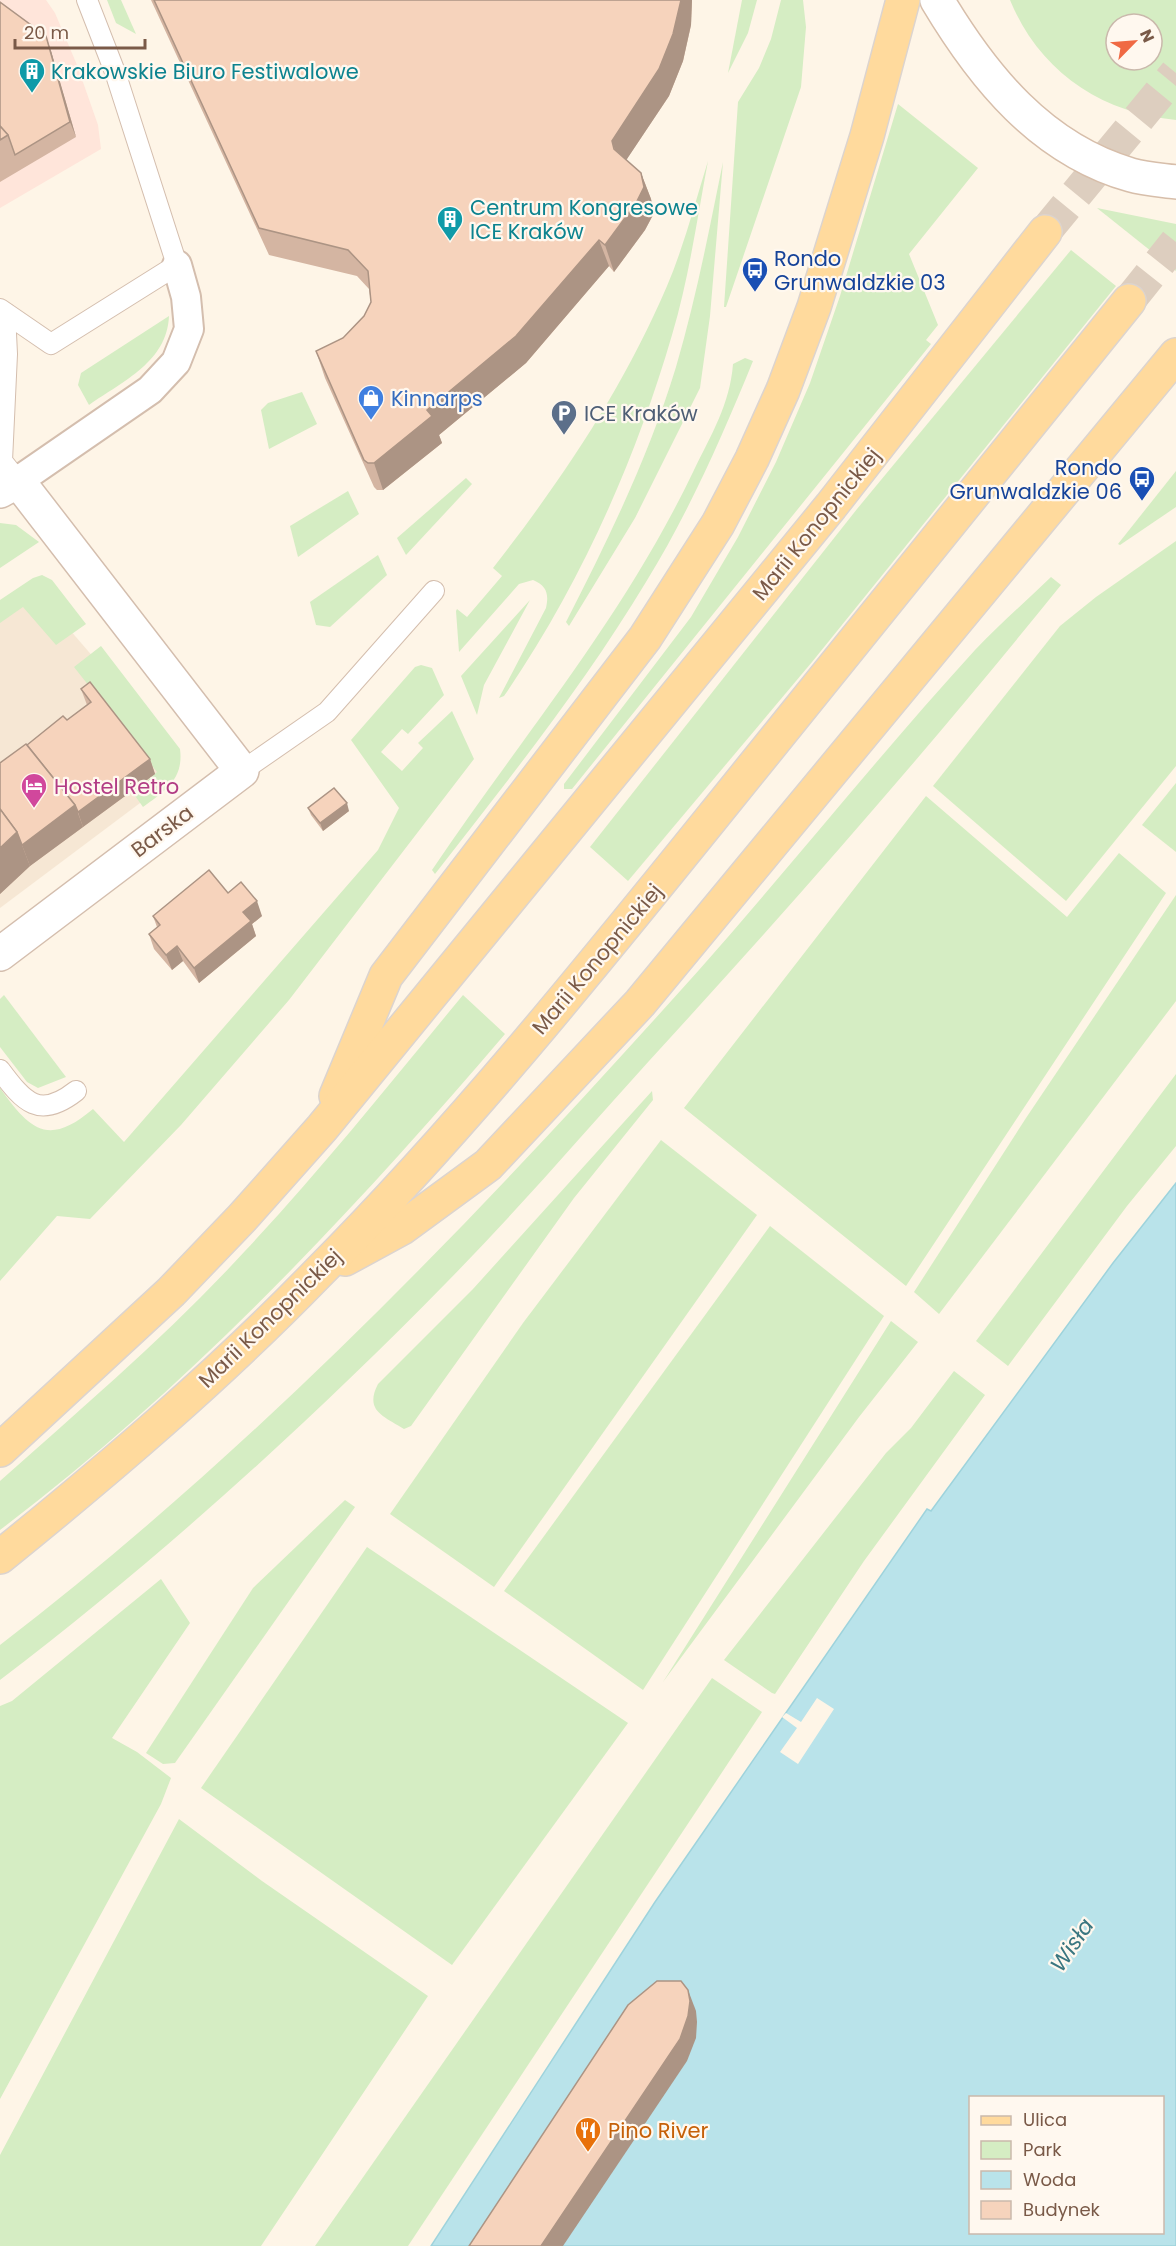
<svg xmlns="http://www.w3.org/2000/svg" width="1176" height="2246" font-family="Poppins,sans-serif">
  <rect width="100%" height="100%" fill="#fef5e7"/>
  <!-- residential -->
  <polygon fill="#f6e7d4" points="31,585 171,747 168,782 0,908 0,605"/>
  <!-- commercial -->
  <polygon fill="#ffe5da" points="0,0 46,0 55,13 77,65 98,125 101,149 0,208"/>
  <!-- green -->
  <g fill="#d5edc3" fill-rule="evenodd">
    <polygon points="107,0 121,0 136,34 116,23"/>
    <polygon points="742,0 757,0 748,33 728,73"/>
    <polygon points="781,0 803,0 806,27 801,87 726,307 724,307 738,102 759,68 771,39"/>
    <path d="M 1010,0 L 1176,0 L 1176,120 C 1101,113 1039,71 1010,0 ZM 1116,24 L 1152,24 L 1152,60 L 1116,60 Z"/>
    <polygon points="898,104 978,168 909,254 938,325 926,340 931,344 572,789 564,789 564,784 691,617 738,537 776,462 810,383 840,296"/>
    <path d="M 708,161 C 697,219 689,278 672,335 C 635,462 579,587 504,696 L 499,698 L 546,608 C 549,594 547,586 533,580 L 519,584 L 459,652 L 456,611 L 457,609 L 467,617 L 502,576 L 493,568 C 561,481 623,389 667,286 C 684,246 695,203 708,161 Z"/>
    <path d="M 723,162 L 710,316 L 700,388 L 635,518 L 569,626 L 566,622 C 608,540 649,456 676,367 C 696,299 709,231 723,162 Z"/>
    <polygon points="1097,208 1176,224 1176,271"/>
    <polygon points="1071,250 1116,286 812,662 628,881 590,847 857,509"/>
    <path d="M 169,316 C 167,362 123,381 89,405 L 78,385 L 81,373 Z"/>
    <path d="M 745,358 L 753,361 C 722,437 689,512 646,582 C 584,685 509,779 435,874 L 432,870 C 523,735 623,619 694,470 C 711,435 730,404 733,364 Z"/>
    <polygon points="302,392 317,424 269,449 261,410 268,403"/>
    <polygon points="1176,471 1176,507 1120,545 1118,544"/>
    <polygon points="466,478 472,484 406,555 397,538"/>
    <polygon points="348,491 359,514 298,557 290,526"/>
    <polygon points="0,523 16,525 39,542 0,568"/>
    <polygon points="1176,541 1176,766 1066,901 933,786 1060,626 1096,597"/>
    <polygon points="378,555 387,575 330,627 316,625 310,602"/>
    <polygon points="42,575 52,580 86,624 56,645 23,607 0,623 0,600 33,578"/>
    <path d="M 1051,577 L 1061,585 C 929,749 791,906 649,1061 C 582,1135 517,1211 447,1282 C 307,1425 159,1559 0,1680 L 0,1645 C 258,1447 482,1212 699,970 C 792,865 880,754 975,650 C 999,625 1026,601 1051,577 Z"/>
    <polygon points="530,600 484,685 477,715 461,676"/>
    <path d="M 101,646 L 180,749 C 184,779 165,791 143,807 L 133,793 L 157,772 L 74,667 Z"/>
    <path d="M 421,665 L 432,668 L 444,695 L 408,734 L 402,729 L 381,752 L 402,771 L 423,748 L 418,743 L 452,711 L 474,759 L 289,1000 L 181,1125 L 90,1219 L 57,1216 L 0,1281 L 0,1088 C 30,1130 48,1147 93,1109 L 124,1142 L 378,850 L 399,808 L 351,740 L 415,667 Z"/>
    <polygon points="1176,783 1176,852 1142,825"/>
    <polygon points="926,796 1067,917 1119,853 1166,893 906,1286 684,1108"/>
    <polygon points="1176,895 1176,1001 939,1314 914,1292 1026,1118"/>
    <polygon points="4,995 66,1077 38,1088 27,1082 0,1047 0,999"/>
    <path d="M 463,995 L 505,1034 C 352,1213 189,1387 0,1530 L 0,1481 C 84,1406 169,1334 245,1251 C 322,1169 391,1082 463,995 Z"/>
    <polygon points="1176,1074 1176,1146 1127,1206 1008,1366 976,1341"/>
    <path d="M 652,1091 L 653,1100 L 574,1198 L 411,1426 L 404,1429 C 384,1416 364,1411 378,1384 L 473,1289 Z"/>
    <polygon points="661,1140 757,1215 494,1587 390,1514 523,1323"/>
    <polygon points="770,1226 884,1316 643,1690 504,1591"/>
    <polygon points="891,1321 918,1342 859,1417 663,1682"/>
    <polygon points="954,1371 985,1395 864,1561 775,1694 772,1693 724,1660 886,1453 911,1428"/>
    <polygon points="345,1500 355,1507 175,1763 163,1764 146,1753 253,1588"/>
    <polygon points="367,1547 628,1723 452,1965 201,1788"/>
    <polygon points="161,1579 190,1623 112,1738 137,1752 171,1778 161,1804 0,2099 0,1706 12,1701"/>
    <polygon points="712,1678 762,1712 408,2246 315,2246"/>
    <polygon points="179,1819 262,1881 428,1996 261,2246 0,2246 0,2155"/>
  </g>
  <!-- water -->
  <path fill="#b9e3ea" stroke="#9ed3dc" stroke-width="1.5" fill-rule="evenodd" d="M 1176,1183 L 1176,2246 L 431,2246 L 655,1902 L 927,1509 L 931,1511 L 1113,1263 ZM 970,2098 L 1162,2098 L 1162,2232 L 970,2232 Z"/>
  <!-- pier -->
  <polygon fill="#fef5e7" points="817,1698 834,1709 798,1764 780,1752 797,1728 782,1717 786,1713 801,1722"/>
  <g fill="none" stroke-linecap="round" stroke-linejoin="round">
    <!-- primary-tunnel -->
    <g stroke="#ddcebf" stroke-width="33" stroke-dasharray="33 16" stroke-linecap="butt">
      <polyline points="1045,232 1176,73"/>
      <polyline points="1129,301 1176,242"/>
    </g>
    <!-- service casing -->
    <g stroke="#d4beae" stroke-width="22">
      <g id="service">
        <polyline points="0,309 51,344 177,265 115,72 87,0"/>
        <polyline points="5,313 7,354 2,461 18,481"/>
        <polyline points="242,771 327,712 434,591"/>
        <path d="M 0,1070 C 24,1102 39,1120 76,1091"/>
      </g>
    </g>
    <!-- pedestrian casing -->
    <g stroke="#d4beae" stroke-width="32">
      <polyline id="pedestrian" points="18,481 150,390 176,362 189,329 186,297 177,265"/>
    </g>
    <!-- minor casing -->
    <g stroke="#d4beae" stroke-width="36">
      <polyline id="minor" points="0,491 18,481 242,771 0,954"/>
    </g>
    <!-- secondary casing -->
    <g stroke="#d7beaa" stroke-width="36">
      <path id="secondary" d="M 937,0 C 983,77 1041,149 1131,175 C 1145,179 1161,180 1176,182"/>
    </g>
    <!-- primary casing -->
    <g stroke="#dcd4cf" stroke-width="36">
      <g id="primary">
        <polyline points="336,1096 386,976 645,638 718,524 752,459 783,390 814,307 867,136 903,0"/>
        <polyline points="345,1259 402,1228 488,1165 640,1003 1176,355"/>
        <polyline points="0,1450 171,1292 242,1218 322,1128 831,506 1045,232"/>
        <path d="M 0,1557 C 110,1468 218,1376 317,1274 C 463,1127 593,965 723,804 C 859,637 994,469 1129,301"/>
      </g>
    </g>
    <!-- service -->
    <use href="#service" stroke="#fff" stroke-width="20"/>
    <!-- pedestrian -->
    <use href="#pedestrian" stroke="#fff" stroke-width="28"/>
    <!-- minor -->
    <use href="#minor" stroke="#fff" stroke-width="33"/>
    <!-- secondary -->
    <use href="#secondary" stroke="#fff" stroke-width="33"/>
    <!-- primary -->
    <use href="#primary" stroke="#ffda9d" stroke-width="33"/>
  </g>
  <!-- wall -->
  <g fill="#d4b5a2">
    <polygon points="151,0 692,0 691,25 683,61 669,96 626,160 641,173 651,199 654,213 645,230 614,272 609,266 526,363 439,435 442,443 383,490 377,490 374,487 325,378 316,351 343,338 364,316 371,302 369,289 357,276 269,255"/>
    <polygon points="0,2 51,51 76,137 0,182"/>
    <polygon points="81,689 150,759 155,774 30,866 0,894 0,763 67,720 87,705"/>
    <polygon points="308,808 349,811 323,831 311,815"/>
    <polygon points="228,893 262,916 252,924 256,936 199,983 183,961 172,970 154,949 149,934 157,927 153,916"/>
  </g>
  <!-- shaded-wall -->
  <g fill="#ac9484">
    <polygon points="681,0 692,0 691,25 683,61 669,96 621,168 612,141"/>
    <polygon points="46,36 51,51 76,137 70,122"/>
    <polygon points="641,173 651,199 654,213 645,230 614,272 605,245"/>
    <polygon points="599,240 609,266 526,363 439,435 442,443 383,490 374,463"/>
    <polygon points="150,759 155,774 83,827 78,812"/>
    <polygon points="347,803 349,811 323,831 320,823"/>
    <polygon points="75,805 83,827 30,866 22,845"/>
    <polygon points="17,832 30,866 0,894 0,848"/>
    <polygon points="257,901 262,916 252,924 256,936 199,983 194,968 243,912"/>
    <polygon points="177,946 183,961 172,970 166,955"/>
    <polygon points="688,1990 696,2011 697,2022 696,2038 687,2061 563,2246 541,2246"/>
  </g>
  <!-- building -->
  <g fill="#f6d3bc" stroke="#ac9484" stroke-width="1.5">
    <polygon points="154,0 681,0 673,34 659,69 612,141 614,149 641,173 644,187 636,203 605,245 599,240 516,336 427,410 432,416 374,463 368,463 364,460 316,351 343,338 364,316 371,302 368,271 348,250 259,228"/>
    <polygon points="0,2 46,36 70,122 15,155 8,135 0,126"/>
    <polygon points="0,126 8,135 0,140"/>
    <polygon points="90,682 150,759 78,812 75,805 27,745 63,716 67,720 91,702 81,689"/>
    <polygon points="26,744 75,805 22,845 17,832 0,809 0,763"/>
    <polygon points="334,788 347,803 320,823 308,808"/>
    <polygon points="0,809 17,832 0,848"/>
    <polygon points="209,870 228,893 241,882 257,901 243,912 251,921 194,968 177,946 166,955 149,934 160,925 153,916"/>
    <polygon points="657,1981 681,1981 688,1990 690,2001 688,2016 680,2039 541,2246 469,2246 628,2005"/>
  </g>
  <!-- icons -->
  <defs>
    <g id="building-pin" transform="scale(1.35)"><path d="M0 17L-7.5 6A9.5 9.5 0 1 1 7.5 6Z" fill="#0f9aa8" stroke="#fff8ef"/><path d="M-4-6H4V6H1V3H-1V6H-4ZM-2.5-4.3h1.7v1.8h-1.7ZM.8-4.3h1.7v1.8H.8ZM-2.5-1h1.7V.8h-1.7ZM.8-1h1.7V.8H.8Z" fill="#fff"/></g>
    <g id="bus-pin" transform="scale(1.35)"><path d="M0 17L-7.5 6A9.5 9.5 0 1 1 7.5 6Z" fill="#1a4fb4" stroke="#fff8ef"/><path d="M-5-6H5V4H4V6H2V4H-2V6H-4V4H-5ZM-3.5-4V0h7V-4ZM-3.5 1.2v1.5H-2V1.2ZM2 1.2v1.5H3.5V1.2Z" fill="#fff"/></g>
    <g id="shop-pin" transform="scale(1.35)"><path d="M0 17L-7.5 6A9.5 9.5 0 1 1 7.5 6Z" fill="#3f7fe0" stroke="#fff8ef"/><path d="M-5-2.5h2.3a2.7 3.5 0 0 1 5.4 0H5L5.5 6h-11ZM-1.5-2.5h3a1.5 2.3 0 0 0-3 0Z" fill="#fff"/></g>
    <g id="parking-pin" transform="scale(1.35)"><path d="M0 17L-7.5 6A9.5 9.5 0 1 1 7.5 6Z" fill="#5c6f8a" stroke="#fff8ef"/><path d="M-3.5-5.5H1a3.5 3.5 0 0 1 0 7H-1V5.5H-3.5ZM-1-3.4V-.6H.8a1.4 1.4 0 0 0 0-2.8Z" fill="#fff"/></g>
    <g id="hotel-pin" transform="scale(1.35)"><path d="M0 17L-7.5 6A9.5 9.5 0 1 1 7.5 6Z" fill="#d1479c" stroke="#fff8ef"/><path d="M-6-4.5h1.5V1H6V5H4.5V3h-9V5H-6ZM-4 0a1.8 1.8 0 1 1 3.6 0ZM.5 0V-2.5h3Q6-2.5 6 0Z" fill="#fff"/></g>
    <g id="restaurant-pin" transform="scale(1.35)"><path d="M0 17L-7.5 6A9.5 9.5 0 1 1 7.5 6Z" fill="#e8710a" stroke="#fff8ef"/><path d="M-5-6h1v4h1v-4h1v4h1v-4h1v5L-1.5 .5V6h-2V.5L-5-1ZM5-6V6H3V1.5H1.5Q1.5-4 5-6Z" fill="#fff"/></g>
  </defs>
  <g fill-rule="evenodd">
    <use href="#building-pin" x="32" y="71"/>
    <use href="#building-pin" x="450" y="219"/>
    <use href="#bus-pin" x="755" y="270"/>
    <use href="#shop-pin" x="371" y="398"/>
    <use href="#parking-pin" x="564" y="413"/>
    <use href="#bus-pin" x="1142" y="479"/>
    <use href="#hotel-pin" x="34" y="786"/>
    <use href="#restaurant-pin" x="588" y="2130"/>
  </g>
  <g text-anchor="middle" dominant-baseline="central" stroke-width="4.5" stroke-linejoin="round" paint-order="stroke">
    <!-- culture labels -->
    <g font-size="21" fill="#0d838f" stroke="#fff8ef" text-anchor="start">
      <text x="51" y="71">Krakowskie Biuro Festiwalowe</text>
      <text x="470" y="207">Centrum Kongresowe<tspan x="470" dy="24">ICE Kraków</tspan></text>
    </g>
    <!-- transit labels -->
    <g font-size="21" fill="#164399" stroke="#fff8ef" text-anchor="start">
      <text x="774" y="258">Rondo<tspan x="774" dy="24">Grunwaldzkie 03</tspan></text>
      <text x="1122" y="467" text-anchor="end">Rondo<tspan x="1122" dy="24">Grunwaldzkie 06</tspan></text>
    </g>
    <!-- shop labels -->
    <g font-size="21" fill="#366cbe" stroke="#fff8ef" text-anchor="start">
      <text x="391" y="398">Kinnarps</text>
    </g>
    <!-- service labels -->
    <g font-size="21" fill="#4e5e75" stroke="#fff8ef" text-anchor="start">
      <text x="584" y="413">ICE Kraków</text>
    </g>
    <!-- street labels -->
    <g font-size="21" fill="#7a5a48" stroke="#fff8ef">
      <text transform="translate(816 524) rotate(-51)">Marii Konopnickiej</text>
      <text transform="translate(162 831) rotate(-37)">Barska</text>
      <text transform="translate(597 959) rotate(-50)">Marii Konopnickiej</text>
      <text transform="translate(270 1318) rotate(-44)">Marii Konopnickiej</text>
    </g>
    <!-- hotel labels -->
    <g font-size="21" fill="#b23c85" stroke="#fff8ef" text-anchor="start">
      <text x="54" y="786">Hostel Retro</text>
    </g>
    <!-- food labels -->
    <g font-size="21" fill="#c56008" stroke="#fff8ef" text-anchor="start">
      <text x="608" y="2130">Pino River</text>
    </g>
    <!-- water labels -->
    <g font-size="22" font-style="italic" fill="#3a7680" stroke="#fff8ef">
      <text transform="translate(1072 1945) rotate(-56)">Wisła</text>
    </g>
  </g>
  <!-- legend -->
  <rect x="969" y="2096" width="195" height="138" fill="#fff8ef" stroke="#cab9ac" stroke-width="1.5"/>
  <rect x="981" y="2116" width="30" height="9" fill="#ffda9d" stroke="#cab9ac" stroke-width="1.5"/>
  <text x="1023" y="2126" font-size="18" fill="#7a5a48">Ulica</text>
  <rect x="981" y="2141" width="30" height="18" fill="#d5edc3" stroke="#cab9ac" stroke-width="1.5"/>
  <text x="1023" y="2156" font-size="18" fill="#7a5a48">Park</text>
  <rect x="981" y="2171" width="30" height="18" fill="#b9e3ea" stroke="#cab9ac" stroke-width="1.5"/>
  <text x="1023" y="2186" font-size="18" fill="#7a5a48">Woda</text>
  <rect x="981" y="2201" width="30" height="18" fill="#f6d3bc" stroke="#cab9ac" stroke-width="1.5"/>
  <text x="1023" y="2216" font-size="18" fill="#7a5a48">Budynek</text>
  <!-- north arrow -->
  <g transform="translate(1134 42) rotate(65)"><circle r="28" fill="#fff8ef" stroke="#cab9ac" stroke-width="1.5"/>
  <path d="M0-4.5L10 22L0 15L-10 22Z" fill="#f06943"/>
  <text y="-9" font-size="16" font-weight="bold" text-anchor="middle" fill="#7a5a48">N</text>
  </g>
  <!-- scale -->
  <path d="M15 39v9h130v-9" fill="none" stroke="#7a5a48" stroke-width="3"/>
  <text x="24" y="39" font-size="18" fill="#7a5a48" stroke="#fff8ef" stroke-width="4.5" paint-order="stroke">20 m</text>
</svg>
